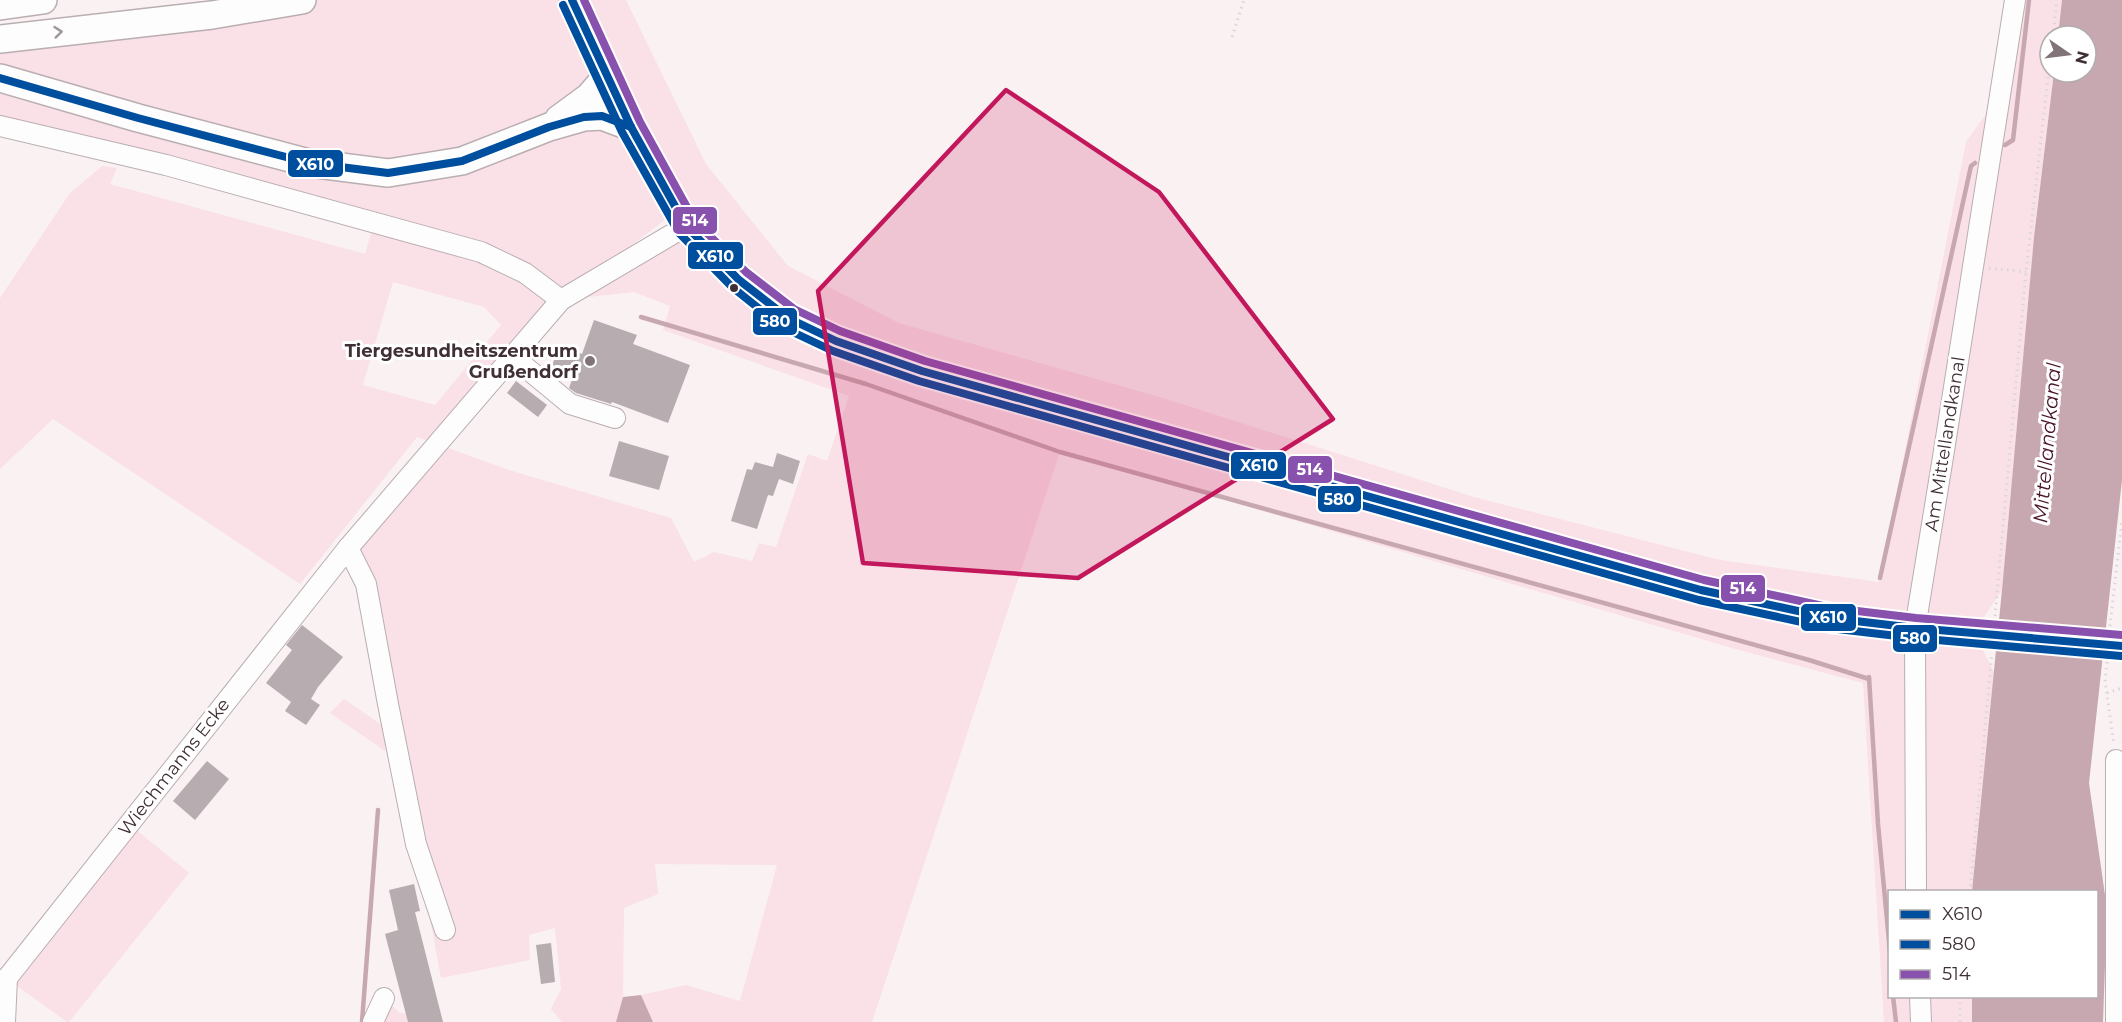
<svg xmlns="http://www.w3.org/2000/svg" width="2122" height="1022" font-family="Montserrat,sans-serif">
  <rect width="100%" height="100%" fill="#faf1f3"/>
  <!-- green -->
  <g fill="#fae0e7" fill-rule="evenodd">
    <path d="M 304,0 L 626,0 L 706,164 L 788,266 L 899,323 L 1160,397 L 1474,497 L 1720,560 L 1879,582 L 1966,142 L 1999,96 L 2015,0 L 2062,0 L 2058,36 L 2050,36 L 2050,72 L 2054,72 L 2034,237 L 2002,590 L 1974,632 L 1994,672 L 1972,891 L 1890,892 L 1890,996 L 1972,997 L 1972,1022 L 1884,1022 L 1863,683 L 1739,650 L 1060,452 L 872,1022 L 653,1022 L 641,995 L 686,985 L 740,1001 L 777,865 L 655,864 L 658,894 L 624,908 L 623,997 L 616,1022 L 562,1022 L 551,1009 L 561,989 L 555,928 L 529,935 L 530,960 L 441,978 L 416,844 L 348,548 L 436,444 L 417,437 L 300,584 L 53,419 L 0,469 L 0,298 L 70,193 L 102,166 L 117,168 L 110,184 L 365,254 L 374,223 L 0,126 L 0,39 ZM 600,74 L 686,226 L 567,295 L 670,216 L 636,162 L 621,134 L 592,123 L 388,180 L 390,166 L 510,138 L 573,104 ZM 393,282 L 484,307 L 501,325 L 435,405 L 363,385 ZM 634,292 L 670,306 L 663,330 L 849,396 L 827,461 L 808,454 L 776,547 L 759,543 L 752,561 L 714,552 L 694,562 L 671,518 L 509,470 L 437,444 L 561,300 Z"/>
    <polygon points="344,699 386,728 385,751 330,713"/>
    <polygon points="134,828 189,873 69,1022 67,1022 13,983"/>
    <polygon points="384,998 400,1013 435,1014 435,1022 373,1022"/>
  </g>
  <!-- water -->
  <g fill="#c8a8b0">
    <polygon points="2062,0 2122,0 2122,480 2089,783 2107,909 2103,1022 1972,1022 1972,997 2096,996 2096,892 1972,891 2002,590 2034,237 2054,72 2086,72 2086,36 2058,36"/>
    <polygon points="641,995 653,1022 616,1022 623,997"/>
  </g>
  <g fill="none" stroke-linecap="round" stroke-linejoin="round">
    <!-- stream -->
    <g stroke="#c8a8b0" stroke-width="4.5">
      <polyline points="2005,145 2013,140 2029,0"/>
      <polyline points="641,317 866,384 1060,452 1809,660 1869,679"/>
      <polyline points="1880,578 1971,166 1975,163"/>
      <polyline points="1869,677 1878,824 1890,952"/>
      <polyline points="1893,996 1896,1022"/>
      <polyline points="362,1022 378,810"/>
    </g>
  </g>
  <!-- building -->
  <g fill="#b7acaf">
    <polygon points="594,320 637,335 633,344 690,365 668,423 612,402 611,404 576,393 569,388 573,377 551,369 559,345 582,354"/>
    <polygon points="516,381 547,405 538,417 507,393"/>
    <polygon points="619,441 669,456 659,490 609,476"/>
    <polygon points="777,453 800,461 793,484 779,479 773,496 768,495 757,529 731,521 747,469 752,470 755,462 773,467"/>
    <polygon points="302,625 343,657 318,687 311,699 320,705 306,725 285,711 291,702 266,683 292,650 286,645"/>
    <polygon points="207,761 229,779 195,820 173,801"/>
    <polygon points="414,884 420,911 415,912 443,1022 408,1022 385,934 398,930 389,890"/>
    <polygon points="551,943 555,982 541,984 536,945"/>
  </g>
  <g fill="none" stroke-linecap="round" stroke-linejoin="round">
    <!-- minor casing -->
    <g stroke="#b9aeb1" stroke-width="22">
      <g id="minor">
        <polyline points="0,126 166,165 481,252 525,273 561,300"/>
        <polyline points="512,356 570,404 615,418"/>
        <polyline points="348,548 366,584 388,704 416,844 445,930"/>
        <polyline points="1916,892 1915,628 1943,457 2015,0"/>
        <polyline points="0,987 348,548 561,300 686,226"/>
        <polyline points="1920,996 1921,1022"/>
        <polyline points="5,1022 7,978"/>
        <polyline points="373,1022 384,998"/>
        <polyline points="2116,1022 2116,760"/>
      </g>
    </g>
    <!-- major casing -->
    <g stroke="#b9aeb1" stroke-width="27">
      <polyline id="major" points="572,0 595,46 631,127 686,226 739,280 788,318 836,341 922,371 1701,590 1830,618 1915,628 1986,633"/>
    </g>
    <!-- highway casing -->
    <g stroke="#b9aeb1" stroke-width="30">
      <g id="highway">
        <polyline points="0,6 43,0"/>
        <polyline points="0,39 212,15 302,0"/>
        <polyline points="0,78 138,118 309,163 388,173 462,161 549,127 584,117 602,116 631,127"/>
        <polyline points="559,119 589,97 608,75"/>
      </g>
    </g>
    <!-- path -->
    <g stroke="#dbd7d8" stroke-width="3" stroke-dasharray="1.5 4.5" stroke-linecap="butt">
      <polyline points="2053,36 2057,0"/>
      <polyline points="1232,37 1244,0"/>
      <polyline points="1989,268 2026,272"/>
      <polyline points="1995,616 2026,272 2050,60"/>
      <polyline points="2110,626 2122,520"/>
      <polyline points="2107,662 2105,680 2114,745"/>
      <polyline points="2107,693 2122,688"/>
      <polyline points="1970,892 1992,653"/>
      <polyline points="1960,1022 1960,996"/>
    </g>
    <!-- minor -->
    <use href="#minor" stroke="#fefdfd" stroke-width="20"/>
    <!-- major -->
    <use href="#major" stroke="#fefdfd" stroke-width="24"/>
    <!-- highway -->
    <use href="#highway" stroke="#fefdfd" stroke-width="27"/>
    <!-- major-bridge casing -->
    <g stroke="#b9aeb1" stroke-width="27" stroke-linecap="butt">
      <polyline id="major-bridge" points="1986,633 2113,645"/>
    </g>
    <!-- major-bridge -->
    <use href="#major-bridge" stroke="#fefdfd" stroke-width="24"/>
    <!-- bus-1 casing -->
    <g stroke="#fff" stroke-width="12">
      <g id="bus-1">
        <polyline points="572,0 631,127 686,226 739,280 788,318 836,341 922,371 1701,590 1830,618 1915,628 2122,646"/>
        <polyline points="0,78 138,118 309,163 388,173 462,161 549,127 584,117 602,116 631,127"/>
      </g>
    </g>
    <!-- bus-2 casing -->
    <g stroke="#fff" stroke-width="12">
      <polyline id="bus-2" points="563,5 622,132 679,233 732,287 782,327 833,351 919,381 1699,600 1829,628 1914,638 2121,656"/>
    </g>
    <!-- bus-3 casing -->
    <g stroke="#fff" stroke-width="12">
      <polyline id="bus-3" points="584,0 640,122 694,220 746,272 794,309 840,331 925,361 1704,580 1832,608 1916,618 2122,635"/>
    </g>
    <!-- bus-1 -->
    <use href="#bus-1" stroke="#004f9f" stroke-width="8"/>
    <!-- bus-2 -->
    <use href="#bus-2" stroke="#004e9e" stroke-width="8"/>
    <!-- bus-3 -->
    <use href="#bus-3" stroke="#8951ae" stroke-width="8"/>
  </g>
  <!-- one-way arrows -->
  <defs><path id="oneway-chevron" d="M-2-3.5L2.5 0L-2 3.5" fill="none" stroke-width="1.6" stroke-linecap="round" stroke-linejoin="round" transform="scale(1.5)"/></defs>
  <use stroke="#9f9699" href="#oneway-chevron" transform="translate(58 32) rotate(-6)"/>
  <!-- marked area -->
  <path fill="#c2185b" fill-opacity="0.2" stroke="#c2185b" stroke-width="4.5" stroke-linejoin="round" d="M 1006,90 L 1159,192 L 1333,419 L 1078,578 L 863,563 L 818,291 Z"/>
  <!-- markers -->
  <circle fill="#403035" stroke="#fff" stroke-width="2" cx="734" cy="288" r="5"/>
  <circle fill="#817478" stroke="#fff" stroke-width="2" cx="590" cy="361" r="6"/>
  <g text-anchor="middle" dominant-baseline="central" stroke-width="6" stroke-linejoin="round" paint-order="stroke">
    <!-- poi labels -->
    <g font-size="18" font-weight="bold" fill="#403035" stroke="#fff" text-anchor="end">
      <text x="578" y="351">Tiergesundheitszentrum<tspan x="578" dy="21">Grußendorf</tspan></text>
    </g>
    <!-- street labels -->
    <g font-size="18" fill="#403035" stroke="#fff">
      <text transform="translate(1945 444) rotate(-81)">Am Mittellandkanal</text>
      <text transform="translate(174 767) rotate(-52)">Wiechmanns Ecke</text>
    </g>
    <!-- water labels -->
    <g font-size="20" font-style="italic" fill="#491329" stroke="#fff">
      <text transform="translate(2047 443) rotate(-85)">Mittellandkanal</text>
    </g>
  </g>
  <g stroke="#fff" stroke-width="2">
    <rect x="287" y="149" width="57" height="29" rx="6" fill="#004f9f"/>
    <rect x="672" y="206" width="46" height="29" rx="6" fill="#8951ae"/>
    <rect x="687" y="241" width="57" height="29" rx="6" fill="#004f9f"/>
    <rect x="752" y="307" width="46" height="29" rx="6" fill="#004e9e"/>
    <rect x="1230" y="451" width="57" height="29" rx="6" fill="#004f9f"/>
    <rect x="1287" y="455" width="46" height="29" rx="6" fill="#8951ae"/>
    <rect x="1317" y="485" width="45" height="28" rx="6" fill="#004e9e"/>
    <rect x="1720" y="574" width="46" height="29" rx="6" fill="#8951ae"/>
    <rect x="1800" y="603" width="57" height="29" rx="6" fill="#004f9f"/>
    <rect x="1892" y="624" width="46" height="29" rx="6" fill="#004e9e"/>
  </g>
  <g font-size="16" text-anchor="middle" font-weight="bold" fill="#fff">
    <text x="315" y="170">X610</text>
    <text x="695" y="226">514</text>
    <text x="715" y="262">X610</text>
    <text x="775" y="327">580</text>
    <text x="1259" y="471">X610</text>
    <text x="1310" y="475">514</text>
    <text x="1339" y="505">580</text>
    <text x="1743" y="594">514</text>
    <text x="1828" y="623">X610</text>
    <text x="1915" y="644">580</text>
  </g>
  <!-- legend -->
  <rect x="1888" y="890" width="210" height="108" fill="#ffffff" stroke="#b3acae" stroke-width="1.5"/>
  <rect x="1900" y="910" width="30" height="9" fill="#004f9f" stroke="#b3acae" stroke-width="1.5"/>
  <text x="1942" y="920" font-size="18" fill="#403035">X610</text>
  <rect x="1900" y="940" width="30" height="9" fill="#004e9e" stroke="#b3acae" stroke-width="1.5"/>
  <text x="1942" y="950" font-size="18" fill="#403035">580</text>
  <rect x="1900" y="970" width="30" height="9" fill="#8951ae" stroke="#b3acae" stroke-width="1.5"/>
  <text x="1942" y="980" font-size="18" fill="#403035">514</text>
  <!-- north arrow -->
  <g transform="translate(2068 54) rotate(104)"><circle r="28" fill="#ffffff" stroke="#b3acae" stroke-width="1.5"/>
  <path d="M0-4.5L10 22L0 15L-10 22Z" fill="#817478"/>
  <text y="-9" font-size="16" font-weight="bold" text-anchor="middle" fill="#403035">N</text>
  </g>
</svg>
